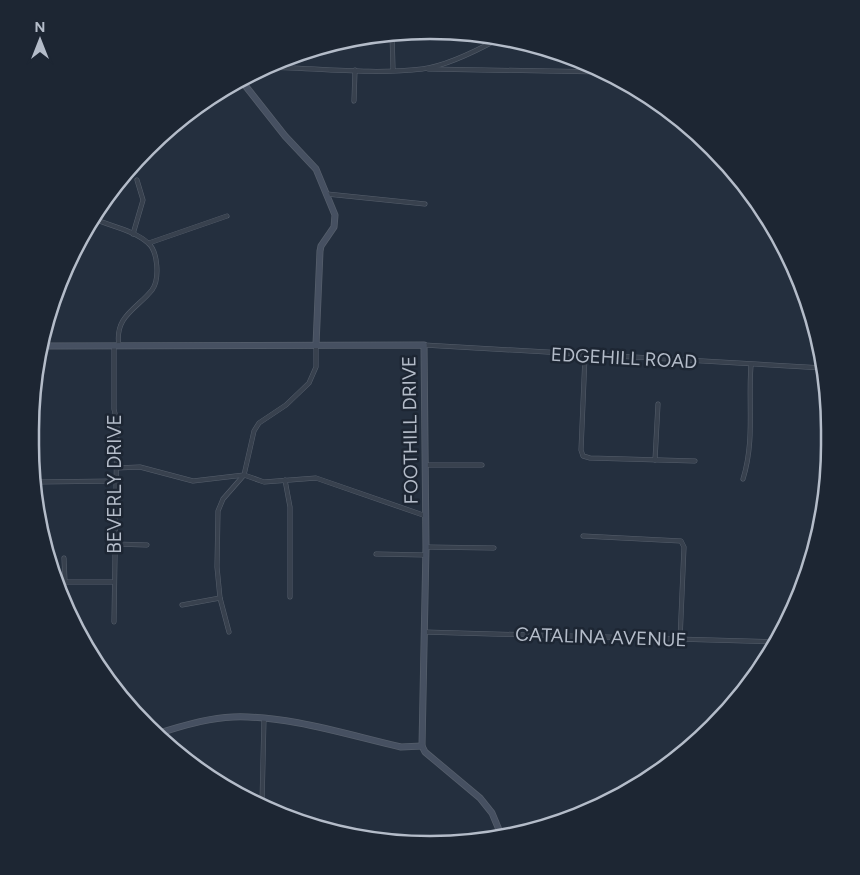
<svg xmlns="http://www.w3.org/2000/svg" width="860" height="875" font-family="Figtree,sans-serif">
  <rect width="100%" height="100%" fill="#242f3e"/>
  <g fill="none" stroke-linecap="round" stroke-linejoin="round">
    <!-- street casing -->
    <g stroke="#565f6c" stroke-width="5">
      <g id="street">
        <polyline points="392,33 393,69"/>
        <path d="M 265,67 C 316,68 372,75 422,69 C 446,66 480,49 500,38"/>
        <polyline points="428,69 604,72"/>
        <polyline points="354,101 355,70"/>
        <polyline points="327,194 425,204"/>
        <path d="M 92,218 C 109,226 134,230 148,243 C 158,251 160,279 152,290 C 137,309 114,316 119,346"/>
        <polyline points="133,234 143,200 137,180"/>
        <polyline points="149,243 227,216"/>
        <polyline points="424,345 823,368"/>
        <polyline points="585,356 581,450 583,456 590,458 695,461"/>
        <polyline points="655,460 658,404"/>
        <polyline points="425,465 482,465"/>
        <polyline points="116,468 140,467 193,481 244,475 264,482 316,478 426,516"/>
        <path d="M 743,479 C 755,440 748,404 751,365"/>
        <polyline points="285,480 290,507 290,597"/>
        <polyline points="37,482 116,481"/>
        <polyline points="583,536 681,541 684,547 680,640"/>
        <polyline points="115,544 147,545"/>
        <polyline points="426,547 494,548"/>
        <polyline points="376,554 426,555"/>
        <polyline points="64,558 65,582"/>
        <polyline points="55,582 114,582"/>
        <polyline points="182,605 220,598"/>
        <polyline points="114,622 117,423 114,409 114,346"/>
        <polyline points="229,632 220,598 217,567 218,511 223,499 244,475 254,431 259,423 286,405 309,383 316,367 316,345"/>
        <polyline points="424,632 778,642"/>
        <polyline points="262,804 264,718"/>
      </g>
    </g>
    <!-- secondary casing -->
    <g stroke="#565f6c" stroke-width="7">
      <g id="secondary">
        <polyline points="240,79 285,136 316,169 335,215 334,227 321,246 320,251 316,345"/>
        <polyline points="41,346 424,345 426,547 422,746 425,752 480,798 492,813 502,837"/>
        <path d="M 155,734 C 180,727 206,718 233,717 C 287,715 348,735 401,747 L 422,746"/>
      </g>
    </g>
    <!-- street -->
    <use href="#street" stroke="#38414e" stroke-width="4"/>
    <!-- secondary -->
    <use href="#secondary" stroke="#465061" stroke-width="5.5"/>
  </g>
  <g text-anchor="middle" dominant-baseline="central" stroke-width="5" stroke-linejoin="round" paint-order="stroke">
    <!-- street labels -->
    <g font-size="19" fill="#b4bcc9" stroke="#1d2633">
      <text transform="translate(624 358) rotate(3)">EDGEHILL ROAD</text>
      <text transform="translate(410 430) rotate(-91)">FOOTHILL DRIVE</text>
      <text transform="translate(114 484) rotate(-90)">BEVERLY DRIVE</text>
      <text transform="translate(601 637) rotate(2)">CATALINA AVENUE</text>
    </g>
  </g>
  <!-- crop -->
  <path d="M0 0H860V875H0ZM430 39H430A391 391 0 0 1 821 430V445A391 391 0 0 1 430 836H430A391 391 0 0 1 39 445V430A391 391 0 0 1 430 39Z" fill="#1d2633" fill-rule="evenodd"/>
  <path fill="none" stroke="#b4bcc9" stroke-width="2.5" d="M430 39H430A391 391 0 0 1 821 430V445A391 391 0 0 1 430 836H430A391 391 0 0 1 39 445V430A391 391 0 0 1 430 39Z"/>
  <!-- north arrow -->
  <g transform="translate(40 40)" stroke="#1d2633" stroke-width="4" paint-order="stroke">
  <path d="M0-4L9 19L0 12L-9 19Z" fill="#b4bcc9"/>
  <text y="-8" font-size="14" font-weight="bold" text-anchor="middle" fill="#b4bcc9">N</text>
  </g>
</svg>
